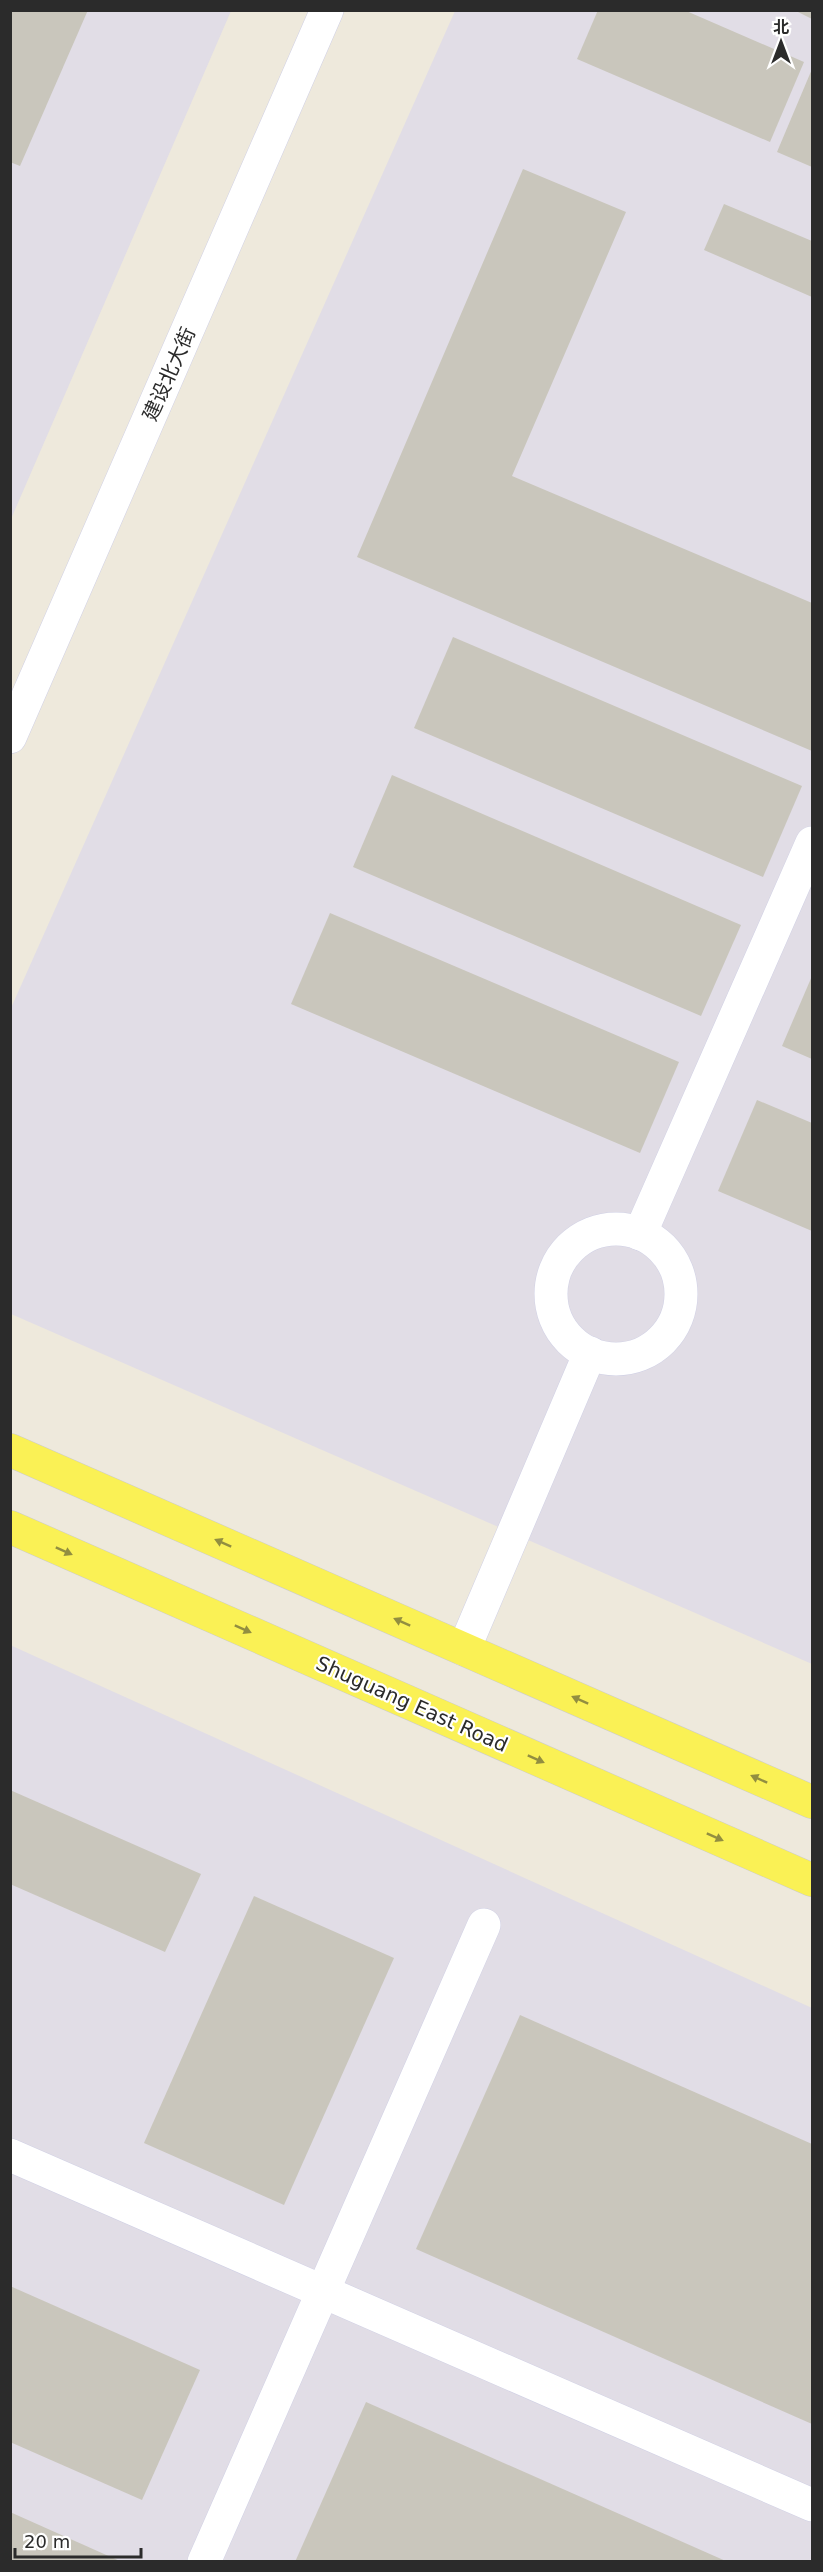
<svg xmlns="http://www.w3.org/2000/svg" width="823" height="2572" font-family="'DejaVu Sans','Noto Sans SC',sans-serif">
  <rect width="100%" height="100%" fill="#eee9dc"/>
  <!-- industrial -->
  <g fill="#e1dde6">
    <polygon points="11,11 231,11 11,519"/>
    <polygon points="455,11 812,11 812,1664 11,1314 11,1008"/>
    <polygon points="10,1645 812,2008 812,2561 11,2561"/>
  </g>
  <!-- building -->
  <g fill="#c9c6bc">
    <polygon points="10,10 88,10 20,166 10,162"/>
    <polygon points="598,10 684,10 804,62 770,142 577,59"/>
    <polygon points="794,10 812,10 812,19"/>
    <polygon points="812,69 812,167 777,152"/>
    <polygon points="523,169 626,212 512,476 812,603 812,751 357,557"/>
    <polygon points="724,204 812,241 812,297 704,250"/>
    <polygon points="453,637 802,786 763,877 414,728"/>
    <polygon points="392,775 741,925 701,1016 353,867"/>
    <polygon points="330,913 679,1062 640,1153 291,1004"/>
    <polygon points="812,976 812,1059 782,1046"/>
    <polygon points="757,1100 812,1123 812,1231 718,1191"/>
    <polygon points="10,1790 201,1874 165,1952 10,1884"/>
    <polygon points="254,1896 394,1958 284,2205 144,2143"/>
    <polygon points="520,2015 812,2144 812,2424 416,2249"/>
    <polygon points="10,2286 200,2370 142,2500 10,2442"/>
    <polygon points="366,2402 728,2562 295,2562"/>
    <polygon points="10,2512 122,2562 10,2562"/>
  </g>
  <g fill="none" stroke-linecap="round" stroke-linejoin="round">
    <!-- minor casing -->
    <g stroke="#d1d1e5" stroke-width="34">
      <g id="minor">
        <polyline points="10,737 327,10"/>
        <circle cx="616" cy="1294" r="65"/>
        <polyline points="640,1234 812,843"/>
        <polyline points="464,1649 590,1353"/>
        <polyline points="10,2155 812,2505"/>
        <polyline points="204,2562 484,1925"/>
      </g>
    </g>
    <!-- major casing -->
    <g stroke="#ccc" stroke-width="34">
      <g id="major">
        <polyline points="10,1450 812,1802"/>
        <polyline points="10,1527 812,1880"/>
      </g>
    </g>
    <!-- minor -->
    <use href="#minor" stroke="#fff" stroke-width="33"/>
    <!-- major -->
    <use href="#major" stroke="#faf155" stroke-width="33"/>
  </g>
  <!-- one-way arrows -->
  <defs><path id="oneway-solid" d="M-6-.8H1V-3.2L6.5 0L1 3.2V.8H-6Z" transform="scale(1.5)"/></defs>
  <g fill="#928e40">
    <use href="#oneway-solid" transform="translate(223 1543) rotate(-156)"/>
    <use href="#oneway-solid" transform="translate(64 1551) rotate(24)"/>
    <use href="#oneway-solid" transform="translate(402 1622) rotate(-156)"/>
    <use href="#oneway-solid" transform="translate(243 1629) rotate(24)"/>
    <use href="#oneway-solid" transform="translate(580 1700) rotate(-156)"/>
    <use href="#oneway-solid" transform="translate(536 1759) rotate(24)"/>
    <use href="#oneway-solid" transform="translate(759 1779) rotate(-156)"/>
    <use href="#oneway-solid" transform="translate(715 1837) rotate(24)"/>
  </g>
  <g text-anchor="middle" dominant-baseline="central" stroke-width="4.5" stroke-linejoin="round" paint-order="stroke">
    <!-- street labels -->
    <g font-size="20" fill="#2b2b2b" stroke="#fff">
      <text transform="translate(169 374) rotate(-66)">建设北大街</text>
      <text transform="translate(412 1704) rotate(24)">Shuguang East Road</text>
    </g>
  </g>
  <!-- border -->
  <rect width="823" height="2572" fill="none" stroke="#2b2b2b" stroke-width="24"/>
  <!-- north arrow -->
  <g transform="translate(781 42)" stroke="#ffffff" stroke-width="4.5" paint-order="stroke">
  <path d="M0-4.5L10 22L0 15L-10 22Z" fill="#2b2b2b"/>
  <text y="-9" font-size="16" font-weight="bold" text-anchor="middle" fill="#2b2b2b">北</text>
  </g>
  <!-- scale -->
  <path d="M15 2548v9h126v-9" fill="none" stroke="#2b2b2b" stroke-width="3"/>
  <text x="24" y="2548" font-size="18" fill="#2b2b2b" stroke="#ffffff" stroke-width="4.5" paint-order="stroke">20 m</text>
</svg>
